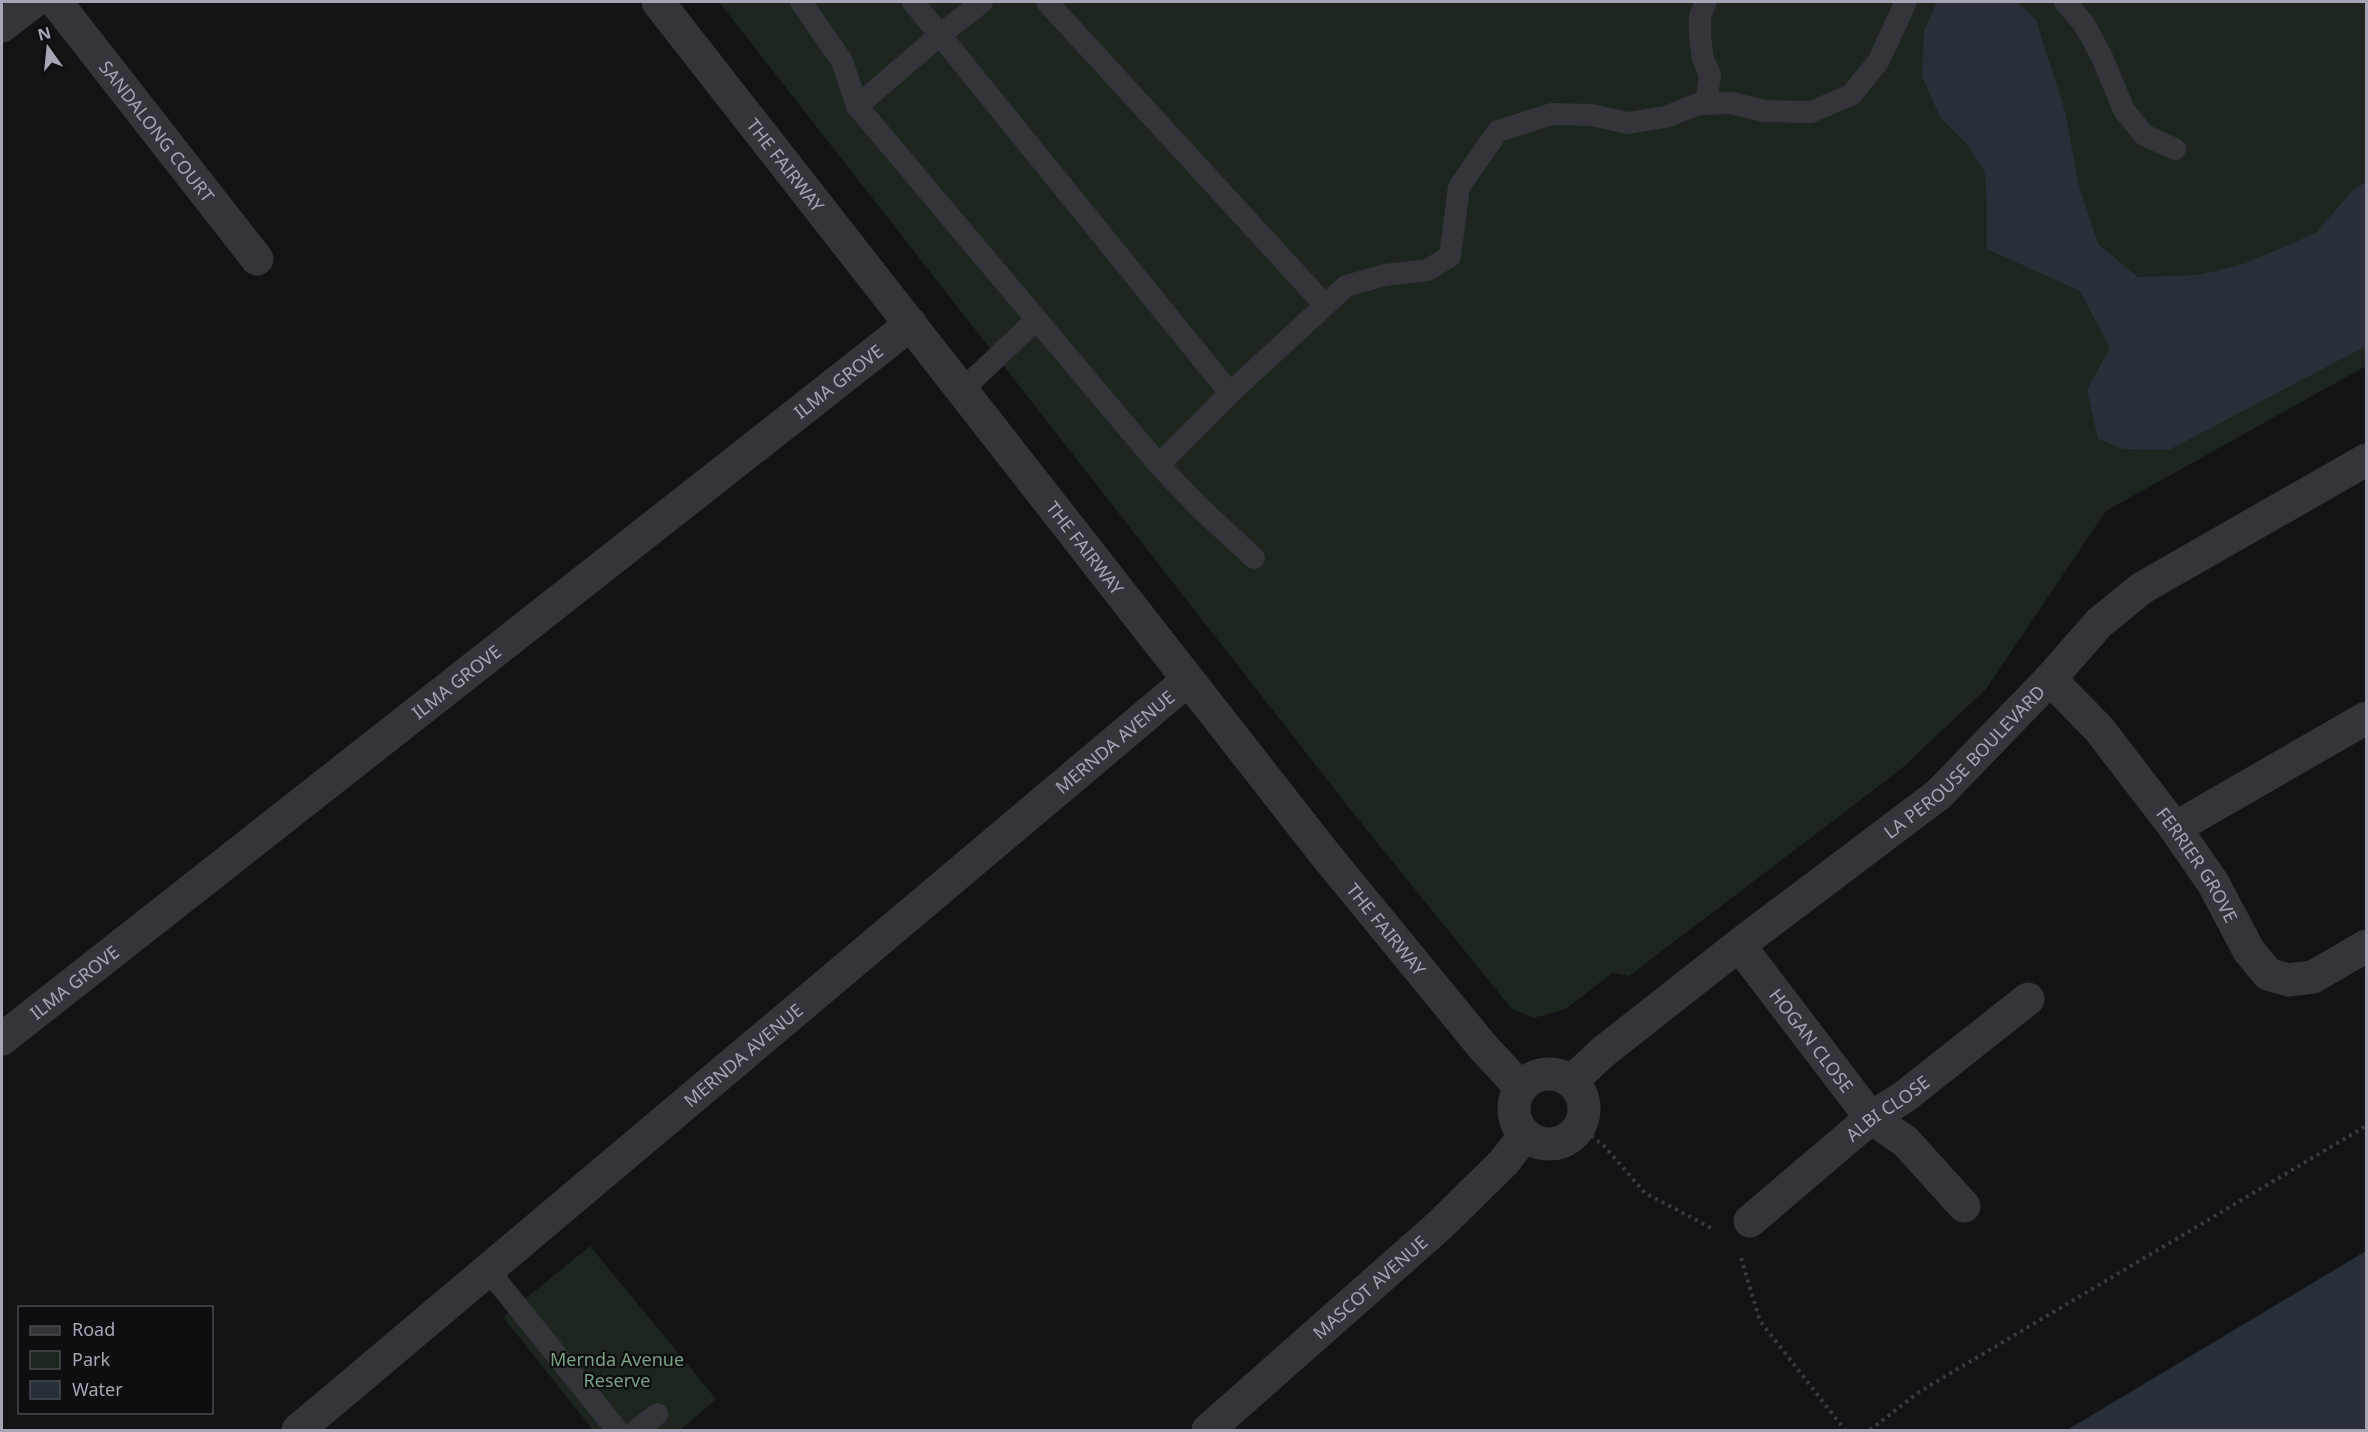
<svg xmlns="http://www.w3.org/2000/svg" width="2368" height="1432" font-family="'Noto Sans',sans-serif">
  <rect width="100%" height="100%" fill="#131315"/>
  <!-- green -->
  <g fill="#1d251f">
    <polygon points="719,2 2366,2 2366,366 2106,511 1986,689 1900,770 1629,976 1612,973 1566,1009 1533,1018 1511,1008 1354,814"/>
    <polygon points="590,1246 716,1399 680,1430 593,1430 503,1317"/>
  </g>
  <!-- water -->
  <g fill="#292f38">
    <polygon points="1937,2 2017,2 2036,20 2065,111 2078,182 2098,244 2138,277 2199,275 2244,264 2316,233 2353,190 2366,182 2366,346 2169,450 2123,449 2098,439 2087,390 2110,348 2080,291 1987,249 1987,208 1985,172 1966,143 1940,117 1922,76 1924,31"/>
    <polygon points="2366,1251 2366,1430 2067,1430"/>
  </g>
  <g fill="none" stroke-linecap="round" stroke-linejoin="round">
    <!-- path -->
    <g stroke="#3a3a41" stroke-width="4" stroke-dasharray="3 4.5" stroke-linecap="butt">
      <polyline points="1580,1126 1605,1147 1645,1193 1713,1229"/>
      <polyline points="1741,1258 1760,1321 1845,1430"/>
      <polyline points="1870,1430 1919,1392 2366,1126"/>
    </g>
    <!-- service -->
    <g stroke="#34343a" stroke-width="22">
      <polyline points="801,2 842,61 857,106 1159,465 1200,508 1254,558"/>
      <polyline points="913,2 940,35 982,2"/>
      <polyline points="1047,2 1324,304"/>
      <polyline points="1706,2 1700,16 1700,37 1703,59 1710,75 1706,104"/>
      <polyline points="2065,2 2084,24 2101,55 2124,110 2144,135 2175,149"/>
      <polyline points="857,106 940,35 1230,393"/>
      <polyline points="961,391 1036,320"/>
      <polyline points="1159,465 1230,393 1346,286 1385,275 1428,270 1450,256 1459,187 1498,131 1552,114 1591,115 1628,123 1666,117 1698,104 1732,103 1764,111 1811,112 1851,95 1878,62 1906,2"/>
      <polyline points="488,1270 617,1430"/>
      <polyline points="637,1430 657,1414"/>
    </g>
    <!-- minor -->
    <g stroke="#34343a" stroke-width="33">
      <path id="s1" d="M 56,2 L 257,259"/>
      <path id="s2" d="M 658,2 L 1324,853 L 1483,1047 L 1521,1088"/>
      <polyline points="2,26 33,2"/>
      <path id="s3" d="M 2050,679 L 2099,729 L 2175,828 L 2213,883 L 2249,951 L 2268,974 L 2288,980 L 2313,977 L 2366,946"/>
      <polyline points="2175,828 2366,718"/>
      <path id="s4" d="M 1739,945 L 1871,1118 L 1905,1141 L 1964,1206"/>
      <path id="s5" d="M 2,1039 L 911,324"/>
      <circle cx="1549" cy="1109" r="35"/>
      <path id="s6" d="M 1571,1082 L 1603,1052 L 1739,945 L 1939,794 L 2050,679 L 2099,623 L 2142,588 L 2366,460"/>
      <path id="s7" d="M 1750,1221 L 1871,1118 L 1904,1097 L 2028,999"/>
      <path id="s8" d="M 298,1430 L 1188,680"/>
      <path id="s9" d="M 1208,1430 L 1440,1225 L 1504,1162 L 1525,1135"/>
    </g>
  </g>
  <g text-anchor="middle" dominant-baseline="central" stroke-width="4.5" stroke-linejoin="round" paint-order="stroke">
    <!-- street labels -->
    <g font-size="18" fill="#a4a6b5" stroke="#0e0e10">
      <text stroke="none"><textPath href="#s1" startOffset="164">SANDALONG COURT</textPath></text>
      <text stroke="none"><textPath href="#s2" startOffset="207">THE FAIRWAY</textPath></text>
      <text stroke="none"><textPath href="#s5" startOffset="1064">ILMA GROVE</textPath></text>
      <text stroke="none"><textPath href="#s2" startOffset="693">THE FAIRWAY</textPath></text>
      <text stroke="none"><textPath href="#s5" startOffset="578">ILMA GROVE</textPath></text>
      <text stroke="none"><textPath href="#s8" startOffset="1068">MERNDA AVENUE</textPath></text>
      <text stroke="none"><textPath href="#s6" startOffset="508">LA PEROUSE BOULEVARD</textPath></text>
      <text stroke="none"><textPath href="#s3" startOffset="238">FERRIER GROVE</textPath></text>
      <text stroke="none"><textPath href="#s2" startOffset="1179">THE FAIRWAY</textPath></text>
      <text stroke="none"><textPath href="#s5" startOffset="92">ILMA GROVE</textPath></text>
      <text stroke="none"><textPath href="#s4" startOffset="120">HOGAN CLOSE</textPath></text>
      <text stroke="none"><textPath href="#s8" startOffset="582">MERNDA AVENUE</textPath></text>
      <text stroke="none"><textPath href="#s7" startOffset="178">ALBI CLOSE</textPath></text>
      <text stroke="none"><textPath href="#s9" startOffset="216">MASCOT AVENUE</textPath></text>
    </g>
    <!-- park labels -->
    <g font-size="18" fill="#7ba185" stroke="#0e0e10">
      <text x="617" y="1359">Mernda Avenue<tspan x="617" dy="21">Reserve</tspan></text>
    </g>
  </g>
  <!-- border -->
  <rect width="2368" height="1432" fill="none" stroke="#a4a6b5" stroke-width="6"/>
  <!-- legend -->
  <rect x="18" y="1306" width="195" height="108" fill="#0e0e10" stroke="#4a4b52" stroke-width="1.5"/>
  <rect x="30" y="1326" width="30" height="9" fill="#34343a" stroke="#4a4b52" stroke-width="1.5"/>
  <text x="72" y="1336" font-size="18" fill="#a4a6b5">Road</text>
  <rect x="30" y="1351" width="30" height="18" fill="#1d251f" stroke="#4a4b52" stroke-width="1.5"/>
  <text x="72" y="1366" font-size="18" fill="#a4a6b5">Park</text>
  <rect x="30" y="1381" width="30" height="18" fill="#292f38" stroke="#4a4b52" stroke-width="1.5"/>
  <text x="72" y="1396" font-size="18" fill="#a4a6b5">Water</text>
  <!-- north arrow -->
  <g transform="translate(48 48) rotate(345)" stroke="#0e0e10" stroke-width="4.5" paint-order="stroke">
  <path d="M0-4.5L10 22L0 15L-10 22Z" fill="#a4a6b5"/>
  <text y="-9" font-size="16" font-weight="bold" text-anchor="middle" fill="#a4a6b5">N</text>
  </g>
</svg>
